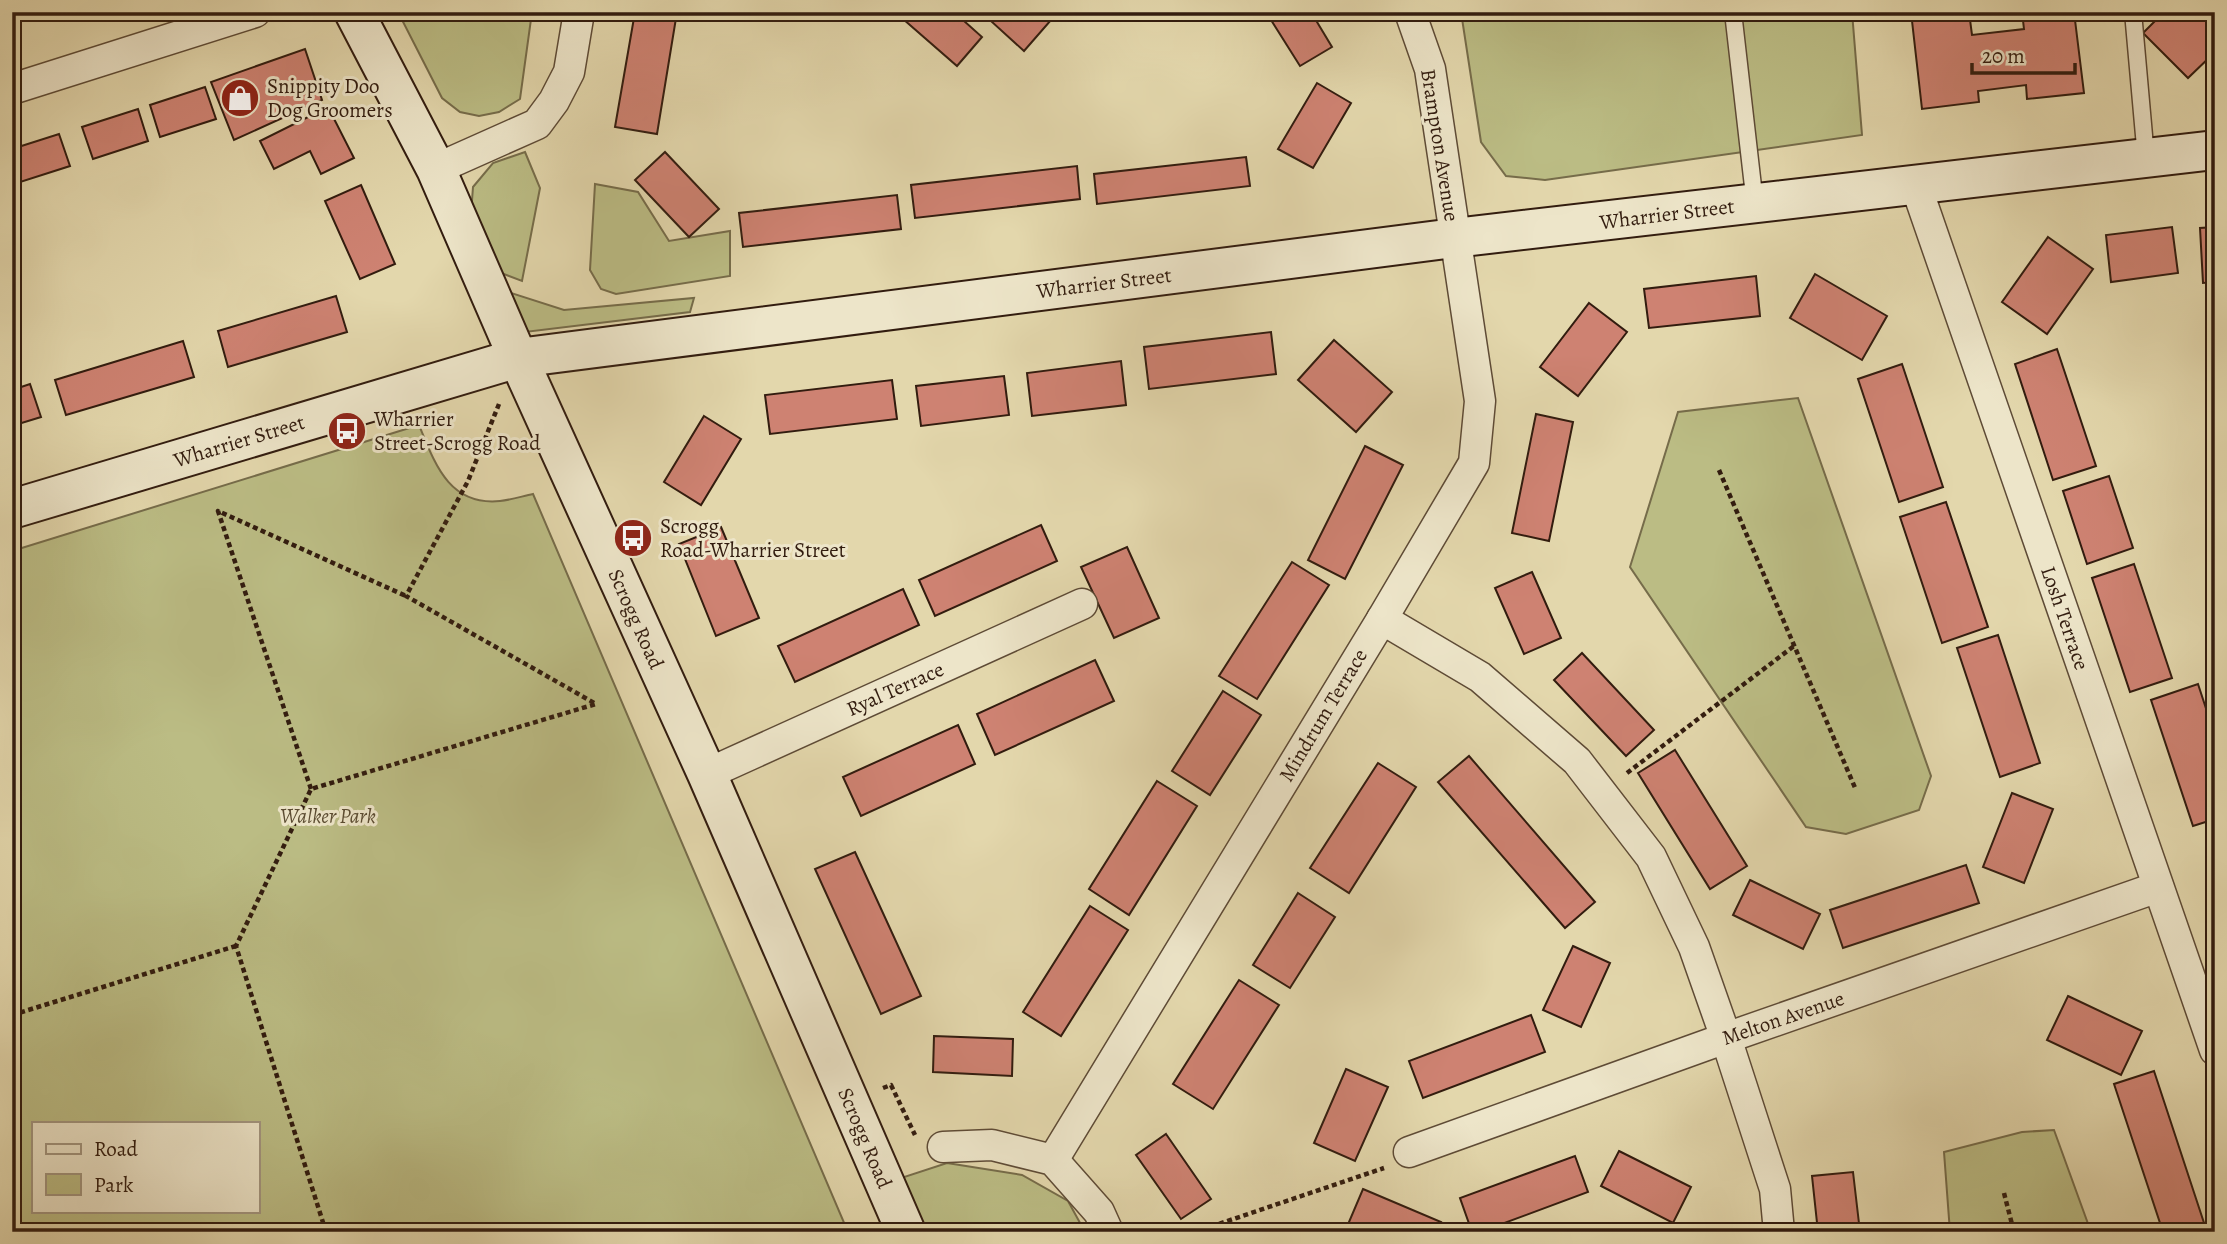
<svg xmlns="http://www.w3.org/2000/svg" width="2227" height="1244" font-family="Alegreya,serif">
  <rect width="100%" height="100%" fill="#e3d7ac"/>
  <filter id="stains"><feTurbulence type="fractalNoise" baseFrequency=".00286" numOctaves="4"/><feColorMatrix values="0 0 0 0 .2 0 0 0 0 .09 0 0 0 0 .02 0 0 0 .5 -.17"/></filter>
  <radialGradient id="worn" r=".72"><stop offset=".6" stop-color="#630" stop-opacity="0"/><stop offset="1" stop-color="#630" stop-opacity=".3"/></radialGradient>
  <!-- green -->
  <g fill="#bbbc84" stroke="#766c4a" stroke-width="2" fill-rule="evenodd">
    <polygon points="398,12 532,12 520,99 499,112 479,116 460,112 442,98"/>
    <polygon points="1461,12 1852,12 1862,135 1545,180 1506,176 1481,142"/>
    <polygon points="525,152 540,188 522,281 501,273 471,214 473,187 493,163"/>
    <polygon points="595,184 638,192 669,241 730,231 730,276 616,294 601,289 590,270"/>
    <polygon points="505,291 564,310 694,298 690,312 525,332"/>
    <polygon points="1798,398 1931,776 1919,810 1846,834 1806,827 1630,567 1678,412"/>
    <path d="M 419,425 C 435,464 449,506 500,501 C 511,500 523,496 533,494 L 848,1232 L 12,1232 L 12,551 ZM 33,1123 L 257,1123 L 257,1211 L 33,1211 Z"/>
    <polygon points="2054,1130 2091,1232 1950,1232 1944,1152 2022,1132"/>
    <polygon points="947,1163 1022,1175 1068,1201 1085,1232 926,1232 901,1178"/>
  </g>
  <!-- building -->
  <g fill="#ce8272" stroke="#321c0f" stroke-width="2">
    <polygon points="635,12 677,12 657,134 615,127"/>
    <polygon points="895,12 954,12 982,37 957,66"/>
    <polygon points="1000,12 1058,12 1024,51 992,22"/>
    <polygon points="1266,12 1311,12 1332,47 1300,66"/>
    <polygon points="1911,12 1969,12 1972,35 2024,29 2022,12 2074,12 2084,93 2027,99 2026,85 1978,91 1979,102 1922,109"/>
    <polygon points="2164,12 2215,12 2215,52 2188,78 2143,33"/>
    <polygon points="305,49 322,100 234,140 211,82"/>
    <polygon points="1317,83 1351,103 1313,168 1278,149"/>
    <polygon points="205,87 216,119 160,137 150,105"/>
    <polygon points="328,107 354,158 321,174 310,151 274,169 260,141"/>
    <polygon points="138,109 148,141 93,159 82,127"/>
    <polygon points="59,134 70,166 14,184 12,149"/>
    <polygon points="665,152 719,209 689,237 635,180"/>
    <polygon points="1246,157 1250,186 1097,204 1094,174"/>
    <polygon points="1077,166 1080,199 915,218 911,185"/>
    <polygon points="361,185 395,264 360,279 325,201"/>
    <polygon points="897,195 901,229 743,247 739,213"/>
    <polygon points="2172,227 2178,273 2111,282 2106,235"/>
    <polygon points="2215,227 2215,282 2203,283 2200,228"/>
    <polygon points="2048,237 2093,269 2047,334 2002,302"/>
    <polygon points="1815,274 1887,316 1862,360 1790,318"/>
    <polygon points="1756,276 1760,316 1649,328 1644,289"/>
    <polygon points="336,296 347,332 228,367 218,331"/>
    <polygon points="1589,303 1627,332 1578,396 1540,367"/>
    <polygon points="1271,332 1276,374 1149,389 1144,347"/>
    <polygon points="1334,340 1392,392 1356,432 1298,380"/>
    <polygon points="183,341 194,377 66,415 55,380"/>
    <polygon points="2057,349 2096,466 2053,480 2015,364"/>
    <polygon points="1121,361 1126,405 1032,416 1027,373"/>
    <polygon points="1902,364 1943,487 1899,502 1858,379"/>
    <polygon points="1004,376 1009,415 921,426 916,386"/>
    <polygon points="892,380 897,419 770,434 765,395"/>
    <polygon points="30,384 41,417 12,426 12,390"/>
    <polygon points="1536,414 1573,422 1549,541 1512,533"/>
    <polygon points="704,416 741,439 701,505 664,482"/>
    <polygon points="1365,446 1403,465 1345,579 1308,560"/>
    <polygon points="2109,476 2133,548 2087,564 2063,491"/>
    <polygon points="1946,502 1988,627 1942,643 1900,517"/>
    <polygon points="1041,525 1057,561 935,616 919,580"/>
    <polygon points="721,527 759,618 716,636 679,544"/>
    <polygon points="1127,547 1159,618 1114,638 1081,567"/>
    <polygon points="1292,562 1329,585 1257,699 1219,676"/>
    <polygon points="2134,564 2172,678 2130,692 2092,578"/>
    <polygon points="1532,572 1561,638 1524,654 1495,588"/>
    <polygon points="903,589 919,625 795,682 778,646"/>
    <polygon points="1998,635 2040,763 2000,777 1957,648"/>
    <polygon points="1582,653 1654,730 1626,756 1554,680"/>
    <polygon points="1095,660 1114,701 995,755 977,714"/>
    <polygon points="2198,684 2215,736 2215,819 2193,826 2151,700"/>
    <polygon points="1223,691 1261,715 1210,795 1172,771"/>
    <polygon points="958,725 975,764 861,816 843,777"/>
    <polygon points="1675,750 1747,866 1710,889 1638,773"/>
    <polygon points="1469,756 1595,902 1565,928 1438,782"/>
    <polygon points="1378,763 1416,787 1349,893 1310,868"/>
    <polygon points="1157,781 1197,806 1129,915 1089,889"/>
    <polygon points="2012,793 2053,809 2024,883 1983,867"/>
    <polygon points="855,852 921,996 881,1014 815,869"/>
    <polygon points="1966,865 1979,903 1843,948 1830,910"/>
    <polygon points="1750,880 1820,914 1803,949 1733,915"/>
    <polygon points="1298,893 1335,917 1290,988 1253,965"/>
    <polygon points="1090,906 1128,930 1061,1036 1023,1012"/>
    <polygon points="1573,946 1610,963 1581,1027 1543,1010"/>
    <polygon points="1239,980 1279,1005 1213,1109 1173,1084"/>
    <polygon points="2068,996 2142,1031 2121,1075 2047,1040"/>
    <polygon points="1531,1015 1545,1052 1423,1098 1409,1061"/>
    <polygon points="934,1036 1013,1039 1012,1076 933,1072"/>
    <polygon points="1346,1069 1388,1087 1355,1161 1314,1143"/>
    <polygon points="2154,1071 2207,1232 2163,1232 2114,1084"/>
    <polygon points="1166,1134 1211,1199 1181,1219 1136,1155"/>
    <polygon points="1619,1151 1691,1187 1673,1223 1601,1186"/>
    <polygon points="1575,1156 1588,1192 1480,1232 1472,1232 1460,1198"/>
    <polygon points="1853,1172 1860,1232 1818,1232 1812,1176"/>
    <polygon points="1363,1189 1441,1222 1436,1232 1352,1232 1346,1229"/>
  </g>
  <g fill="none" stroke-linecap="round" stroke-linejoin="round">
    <!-- lane casing -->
    <g stroke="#5e4b36" stroke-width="19">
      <g id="lane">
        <polyline points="1733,12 1755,204"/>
        <polyline points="2133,12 2146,158"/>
      </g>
    </g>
    <!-- street casing -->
    <g stroke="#5e4b36" stroke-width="33">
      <g id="street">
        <polyline points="12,89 255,12"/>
        <polyline points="436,169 537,124 554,101 569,72 579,12"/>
        <polyline points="1916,186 2215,1050"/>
        <polyline points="1382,619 1480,677 1577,761 1651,857 1694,947 1726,1038 1775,1189 1779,1232"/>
        <polyline points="707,774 1082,604"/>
        <polyline points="943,1147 992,1145 1053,1160 1099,1212 1108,1232"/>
        <polyline points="1409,1152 1726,1038 2158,887"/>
        <polyline points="1053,1160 1382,619 1474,463 1480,401 1430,69 1410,12"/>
      </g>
    </g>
    <!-- secondary casing -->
    <g stroke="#321c0f" stroke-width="42">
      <g id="secondary">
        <polyline points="354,12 436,169 518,358 707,774 906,1232"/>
        <polyline points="12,509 518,358 1454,238 2215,150"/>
      </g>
    </g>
    <!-- path -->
    <g stroke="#321c0f" stroke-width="4.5" stroke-dasharray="5 3.5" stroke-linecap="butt">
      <polyline points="1719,470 1856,790"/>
      <polyline points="1627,773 1794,646"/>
      <polyline points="311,789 218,511 406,596"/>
      <polyline points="12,1015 236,946"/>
      <polyline points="883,1088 891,1085 915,1135"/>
      <polyline points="2004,1193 2014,1232"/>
      <polyline points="326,1232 236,946 311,789 596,704 406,596 468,481 499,404"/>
      <polyline points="1195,1232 1384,1168"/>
    </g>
    <!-- lane -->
    <use href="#lane" stroke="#ede5c9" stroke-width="16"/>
    <!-- street -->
    <use href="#street" stroke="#ede5c9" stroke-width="30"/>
    <!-- secondary -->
    <use href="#secondary" stroke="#ede5c9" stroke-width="38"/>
  </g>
  <!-- icons -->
  <defs>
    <g id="shop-disc" transform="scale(2.0125)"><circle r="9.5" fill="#8f2418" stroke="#ede5c9"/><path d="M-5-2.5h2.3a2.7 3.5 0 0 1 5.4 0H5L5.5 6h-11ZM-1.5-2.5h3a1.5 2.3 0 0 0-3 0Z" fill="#fff"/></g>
    <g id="bus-disc" transform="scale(2.0125)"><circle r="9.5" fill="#8f2418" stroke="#ede5c9"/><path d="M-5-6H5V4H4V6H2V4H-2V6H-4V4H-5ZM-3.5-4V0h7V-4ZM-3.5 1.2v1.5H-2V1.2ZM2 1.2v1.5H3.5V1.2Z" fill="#fff"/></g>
  </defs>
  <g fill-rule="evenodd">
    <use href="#shop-disc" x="240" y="98"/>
    <use href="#bus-disc" x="347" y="431"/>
    <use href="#bus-disc" x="633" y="538"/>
  </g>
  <g text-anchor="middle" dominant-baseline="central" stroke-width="6" stroke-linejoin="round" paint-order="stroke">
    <!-- poi labels -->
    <g font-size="21" fill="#321c0f" stroke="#ede5c9" text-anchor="start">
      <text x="267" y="86">Snippity Doo<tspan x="267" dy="24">Dog Groomers</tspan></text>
      <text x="374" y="419">Wharrier<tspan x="374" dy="24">Street-Scrogg Road</tspan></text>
      <text x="660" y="526">Scrogg<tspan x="660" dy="24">Road-Wharrier Street</tspan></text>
    </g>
    <!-- street labels -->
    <g font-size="21" fill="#321c0f" stroke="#ede5c9">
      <text transform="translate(1440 145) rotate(81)">Brampton Avenue</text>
      <text transform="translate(1667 214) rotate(-7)">Wharrier Street</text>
      <text transform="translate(1104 283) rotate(-7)">Wharrier Street</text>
      <text transform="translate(239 441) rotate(-17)">Wharrier Street</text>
      <text transform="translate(2065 618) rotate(71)">Losh Terrace</text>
      <text transform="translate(636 619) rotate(66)">Scrogg Road</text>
      <text transform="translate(895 689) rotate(-24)">Ryal Terrace</text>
      <text transform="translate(1323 715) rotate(-59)">Mindrum Terrace</text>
      <text transform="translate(1783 1018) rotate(-19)">Melton Avenue</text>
      <text transform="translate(865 1138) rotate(67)">Scrogg Road</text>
    </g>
    <!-- park labels -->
    <g font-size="21" font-style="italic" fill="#5b4c32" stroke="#ede5c9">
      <text x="328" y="816">Walker Park</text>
    </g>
  </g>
  <!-- margin -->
  <rect width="2227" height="1244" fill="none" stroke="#e3d7ac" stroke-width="42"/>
  <rect x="14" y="14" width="2199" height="1216" fill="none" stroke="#321c0f" stroke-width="3.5"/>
  <rect x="21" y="21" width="2185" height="1202" fill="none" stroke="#321c0f" stroke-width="2"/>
  <!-- legend -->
  <rect x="32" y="1122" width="228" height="91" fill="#ede5c9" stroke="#a2957f" stroke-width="2"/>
  <rect x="46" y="1144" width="35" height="10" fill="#ede5c9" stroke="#a2957f" stroke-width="2"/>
  <text x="94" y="1156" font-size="21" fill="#321c0f">Road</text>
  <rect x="46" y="1174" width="35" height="21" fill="#bbbc84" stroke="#a2957f" stroke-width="2"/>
  <text x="94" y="1192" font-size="21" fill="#321c0f">Park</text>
  <!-- scale -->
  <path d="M1972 63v10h103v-10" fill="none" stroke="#321c0f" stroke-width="3.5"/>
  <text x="1982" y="63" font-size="21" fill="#321c0f" stroke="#ede5c9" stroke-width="5" paint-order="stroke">20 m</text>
  <rect width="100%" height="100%" filter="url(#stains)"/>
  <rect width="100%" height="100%" fill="url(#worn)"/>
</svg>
